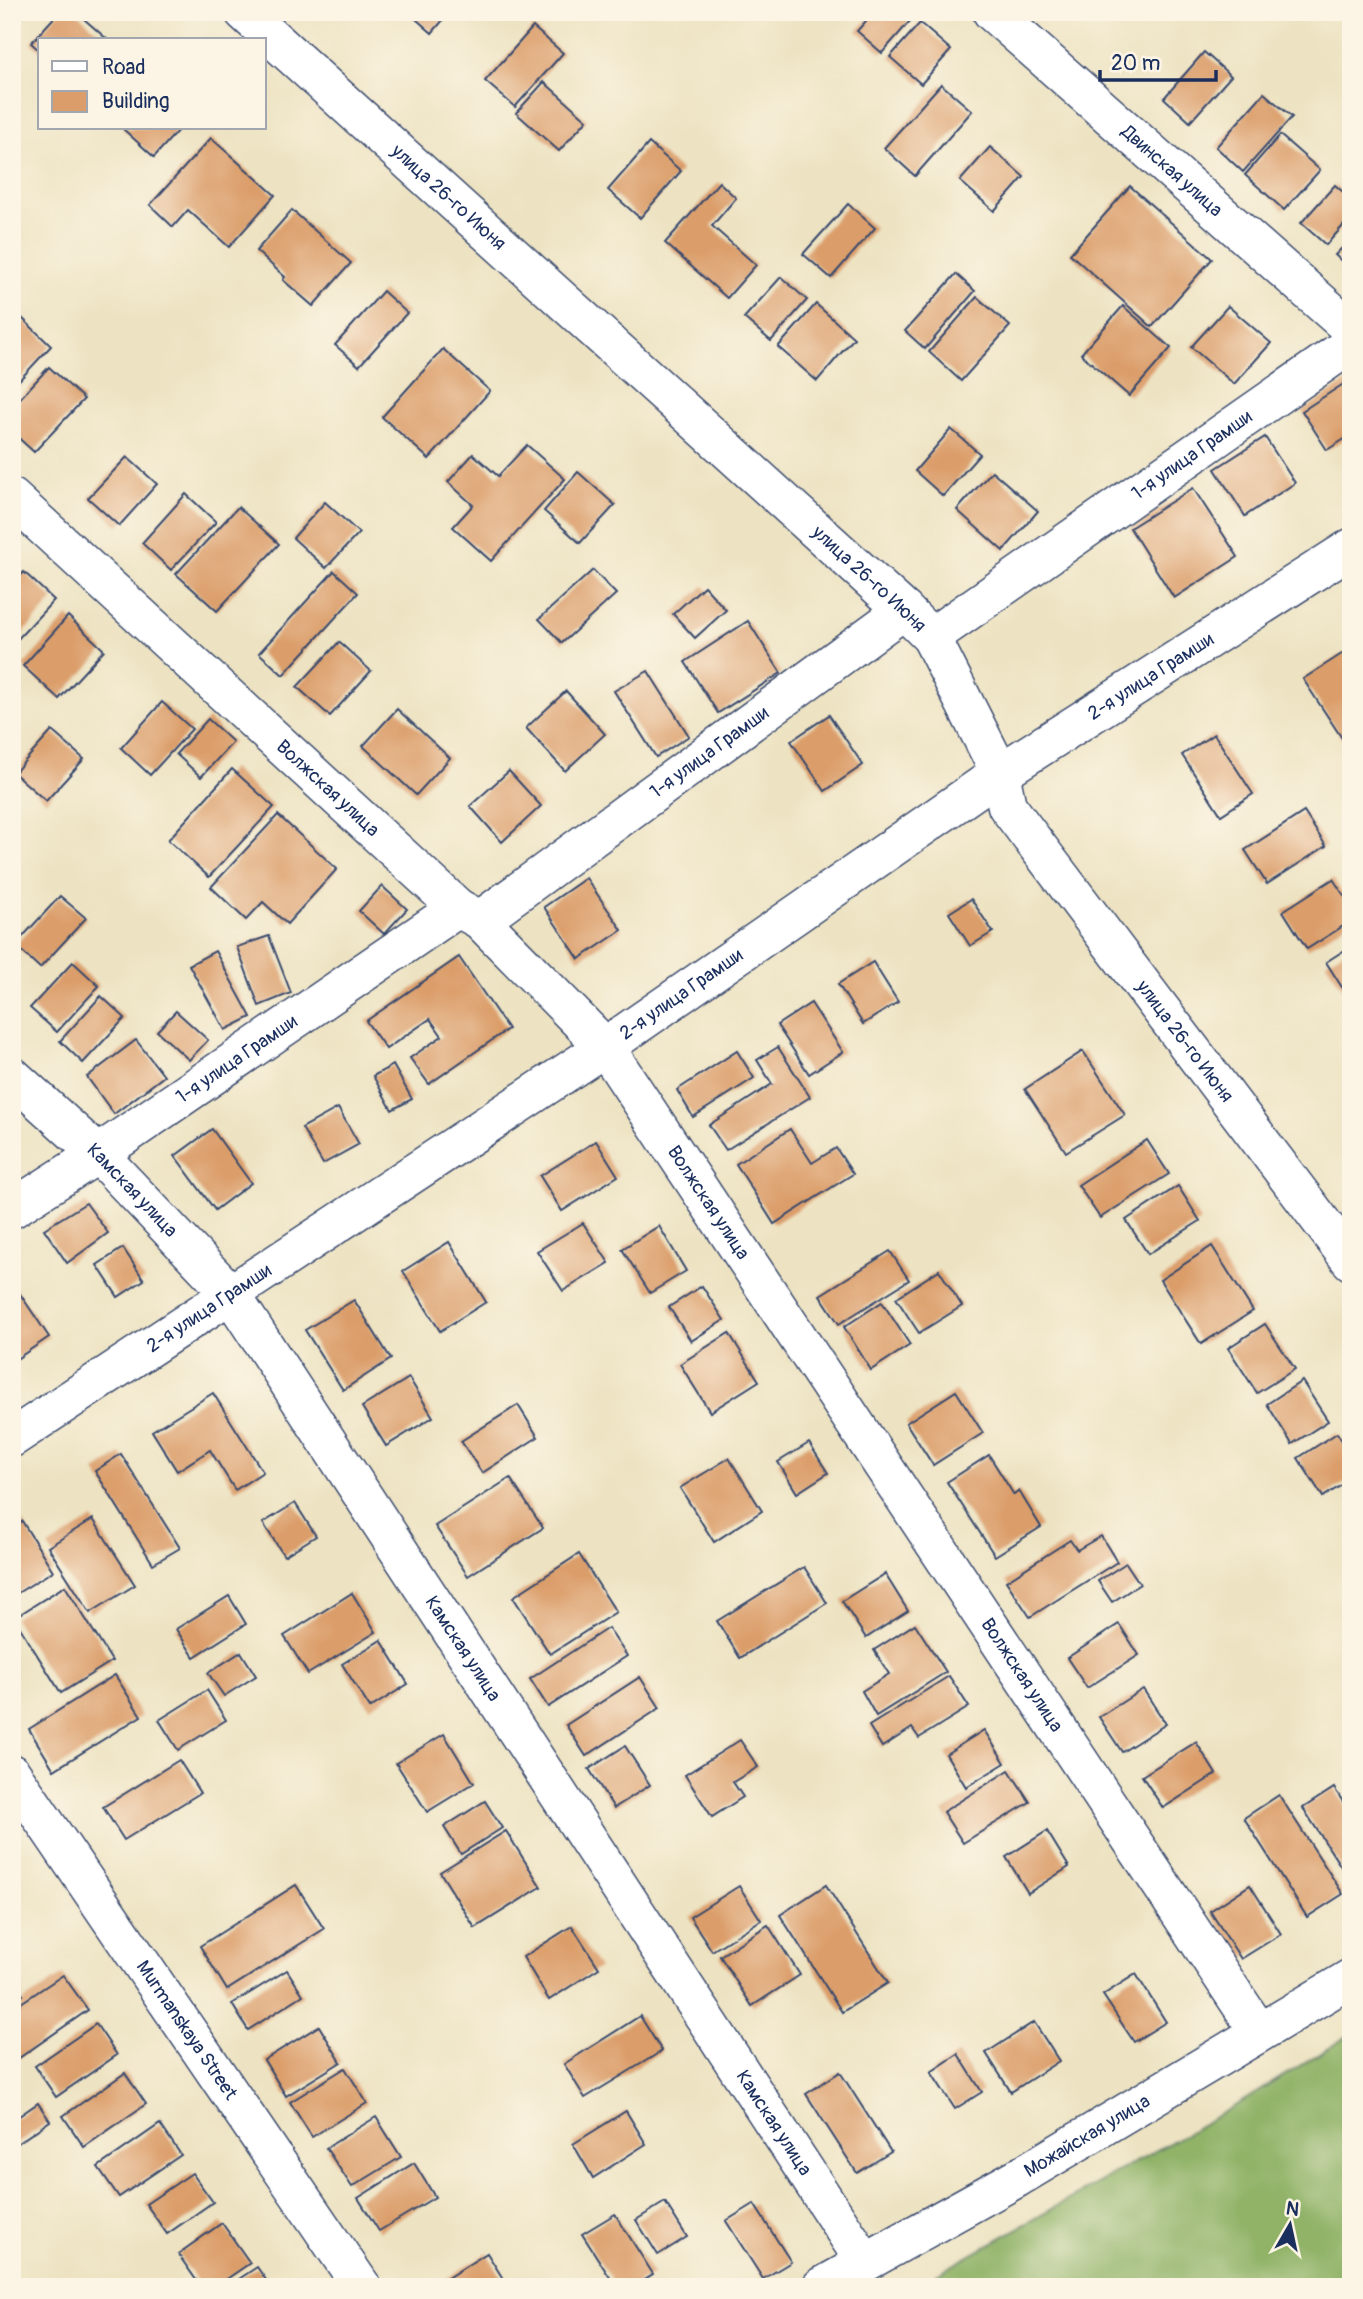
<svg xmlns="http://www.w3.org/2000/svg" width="1363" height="2299" font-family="Pangolin,sans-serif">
  <rect width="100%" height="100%" fill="#fcf5e5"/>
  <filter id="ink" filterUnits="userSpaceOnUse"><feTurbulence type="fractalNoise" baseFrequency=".0143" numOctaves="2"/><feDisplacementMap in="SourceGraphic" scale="14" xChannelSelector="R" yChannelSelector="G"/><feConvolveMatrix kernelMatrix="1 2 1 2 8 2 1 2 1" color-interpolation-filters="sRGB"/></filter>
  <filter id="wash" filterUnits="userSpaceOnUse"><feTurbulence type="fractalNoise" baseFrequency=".00686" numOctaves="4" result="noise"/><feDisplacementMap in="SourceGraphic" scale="28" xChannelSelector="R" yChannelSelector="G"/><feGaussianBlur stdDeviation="1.57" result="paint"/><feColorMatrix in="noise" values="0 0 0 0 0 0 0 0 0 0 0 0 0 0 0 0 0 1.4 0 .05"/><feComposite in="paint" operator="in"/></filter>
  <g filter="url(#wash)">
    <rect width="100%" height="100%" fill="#ede3c2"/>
    <!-- forest -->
    <polygon fill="#90b368" stroke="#567163" stroke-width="2" points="1351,2034 1351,2287 914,2287 1240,2103"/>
    <g id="blocks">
      <!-- building -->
      <g fill="#db9e6b">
        <polygon points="59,12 76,12 108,40 40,40 40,51 31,43"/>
        <polygon points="408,12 450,12 432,33"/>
        <polygon points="874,12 918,12 882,53 857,31"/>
        <polygon points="920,23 951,50 921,84 890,57"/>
        <polygon points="533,27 563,53 515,107 485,81"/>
        <polygon points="1204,52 1231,76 1190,122 1164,98"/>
        <polygon points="544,82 587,120 559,151 516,113"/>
        <polygon points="941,84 972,111 915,176 884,148"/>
        <polygon points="1264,93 1292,117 1243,172 1216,147"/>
        <polygon points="122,128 180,128 154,157"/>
        <polygon points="1280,135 1320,170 1284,210 1245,175"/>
        <polygon points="211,138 275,195 229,247 188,210 173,227 150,205"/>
        <polygon points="649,143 681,171 640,218 608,190"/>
        <polygon points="990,147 1024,177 994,211 960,181"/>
        <polygon points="719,182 736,198 712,226 756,265 727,298 665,243"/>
        <polygon points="1335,185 1351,199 1351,217 1326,245 1301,223"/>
        <polygon points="1130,186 1212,259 1152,327 1070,254"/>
        <polygon points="848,204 875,228 831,278 803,254"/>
        <polygon points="292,210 351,263 313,306 283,280 285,277 256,251"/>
        <polygon points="1351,239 1351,270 1335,255"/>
        <polygon points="956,274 975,291 925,349 905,331"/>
        <polygon points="781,277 807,300 771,341 744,318"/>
        <polygon points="383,291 407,313 359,366 335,345"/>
        <polygon points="977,297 1010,326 961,381 929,352"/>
        <polygon points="816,304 854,338 817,381 778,347"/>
        <polygon points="1123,306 1171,348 1129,396 1081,354"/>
        <polygon points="1228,306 1271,343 1234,384 1191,347"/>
        <polygon points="22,318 51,346 12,388 12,329"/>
        <polygon points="443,349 490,391 429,459 382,417"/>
        <polygon points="49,367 84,399 34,452 12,432 12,407"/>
        <polygon points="1348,381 1351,385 1351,435 1327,450 1302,411"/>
        <polygon points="951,429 980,454 943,496 915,471"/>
        <polygon points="1265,437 1295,483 1245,516 1215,469"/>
        <polygon points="527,445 565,479 491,561 453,527 473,505 448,482 473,454 498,476"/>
        <polygon points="127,457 157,484 119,526 88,498"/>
        <polygon points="992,471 1038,511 1003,551 957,510"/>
        <polygon points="578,472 615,505 580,543 544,511"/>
        <polygon points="1193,488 1238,557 1174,598 1130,528"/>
        <polygon points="186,494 216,522 171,570 142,543"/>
        <polygon points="325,502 359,533 326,568 293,538"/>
        <polygon points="238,507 279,544 217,611 176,574"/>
        <polygon points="593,570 616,594 562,643 539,619"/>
        <polygon points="334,571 358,593 283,675 259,653"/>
        <polygon points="24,572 54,600 14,643 12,641 12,585"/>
        <polygon points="704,586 726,610 695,638 673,614"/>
        <polygon points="68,616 104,650 59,699 23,666"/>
        <polygon points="748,621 781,673 718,713 685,662"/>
        <polygon points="339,642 371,671 330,716 297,687"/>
        <polygon points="1351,648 1351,752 1303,679"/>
        <polygon points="648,671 689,736 656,757 614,691"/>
        <polygon points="566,691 605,734 565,771 526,728"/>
        <polygon points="162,702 192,729 150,775 121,748"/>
        <polygon points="397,709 450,758 416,795 363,746"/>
        <polygon points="829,715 863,765 825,791 791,741"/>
        <polygon points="208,719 233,742 201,777 176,754"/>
        <polygon points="52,731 84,759 46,801 14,773"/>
        <polygon points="1214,734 1253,794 1221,815 1182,755"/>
        <polygon points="232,769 274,807 209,877 168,840"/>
        <polygon points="509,771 541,806 502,842 470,806"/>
        <polygon points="1304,812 1326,846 1267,884 1245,850"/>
        <polygon points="278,815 337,869 287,924 263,902 246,920 211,887"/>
        <polygon points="586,878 622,930 579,959 544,907"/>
        <polygon points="1333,879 1351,906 1351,921 1307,949 1283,911"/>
        <polygon points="382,886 407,909 384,934 359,911"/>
        <polygon points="60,896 86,918 40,968 15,945"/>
        <polygon points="971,899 993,932 970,946 949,913"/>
        <polygon points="269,936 291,993 259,1006 237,947"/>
        <polygon points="1351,946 1351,988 1345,992 1326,962"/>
        <polygon points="215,951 251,1017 225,1030 189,965"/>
        <polygon points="459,957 508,1029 429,1084 410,1058 442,1036 430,1019 386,1049 366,1021"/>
        <polygon points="73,962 99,986 57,1032 30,1008"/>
        <polygon points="873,962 898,1002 863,1024 838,984"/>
        <polygon points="101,996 125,1018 83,1063 60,1041"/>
        <polygon points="811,1003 843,1052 809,1074 777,1025"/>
        <polygon points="176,1011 208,1040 189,1060 157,1031"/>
        <polygon points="136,1040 164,1076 114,1114 87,1077"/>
        <polygon points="778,1047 810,1097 726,1150 709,1125 772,1084 757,1060"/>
        <polygon points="737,1051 754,1078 693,1117 677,1090"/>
        <polygon points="1083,1051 1125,1115 1066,1152 1025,1089"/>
        <polygon points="393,1065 412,1099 392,1110 373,1076"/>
        <polygon points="338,1108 359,1144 323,1164 302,1128"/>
        <polygon points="212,1129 251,1183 215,1210 175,1156"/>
        <polygon points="790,1129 812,1163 836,1148 853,1174 774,1224 736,1164"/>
        <polygon points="1147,1140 1169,1174 1100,1218 1078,1185"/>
        <polygon points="596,1141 618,1176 562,1211 540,1176"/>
        <polygon points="1178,1186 1200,1221 1148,1254 1126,1220"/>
        <polygon points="86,1203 108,1233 67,1263 44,1229"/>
        <polygon points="583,1223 609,1263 563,1291 537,1251"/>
        <polygon points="659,1226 686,1271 650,1293 622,1249"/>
        <polygon points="449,1242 486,1302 440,1331 403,1271"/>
        <polygon points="1212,1246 1253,1311 1201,1344 1160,1280"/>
        <polygon points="123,1248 144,1280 118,1297 97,1265"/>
        <polygon points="890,1251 909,1280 839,1324 820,1295"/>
        <polygon points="939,1270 962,1306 919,1333 896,1298"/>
        <polygon points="12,1282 49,1337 12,1362"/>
        <polygon points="702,1286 724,1320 691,1341 669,1307"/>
        <polygon points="354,1300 391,1359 343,1390 305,1330"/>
        <polygon points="882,1302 910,1345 871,1370 844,1327"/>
        <polygon points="1265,1324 1295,1369 1257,1393 1228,1348"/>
        <polygon points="729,1333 759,1381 710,1412 680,1364"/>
        <polygon points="409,1378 433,1417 386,1446 362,1407"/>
        <polygon points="1302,1381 1328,1421 1292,1444 1267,1404"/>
        <polygon points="956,1391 983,1433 933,1465 906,1423"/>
        <polygon points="213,1393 263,1472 235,1490 210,1450 177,1471 152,1431"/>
        <polygon points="518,1405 538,1437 482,1473 461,1441"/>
        <polygon points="1337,1433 1351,1454 1351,1479 1323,1497 1298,1458"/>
        <polygon points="809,1443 828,1473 797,1493 778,1462"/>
        <polygon points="121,1454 180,1548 153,1564 95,1471"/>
        <polygon points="989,1455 1014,1495 1019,1491 1041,1527 995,1556 947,1482"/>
        <polygon points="729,1458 762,1511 714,1542 680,1488"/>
        <polygon points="510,1478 543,1528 468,1576 435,1526"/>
        <polygon points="295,1503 316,1536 284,1556 263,1523"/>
        <polygon points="93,1519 135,1585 90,1613 48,1547"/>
        <polygon points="22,1521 53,1571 16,1594 12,1588 12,1528"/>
        <polygon points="1101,1536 1117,1562 1030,1617 1006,1581 1070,1540 1077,1550"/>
        <polygon points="579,1554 616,1612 550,1654 513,1597"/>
        <polygon points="1126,1563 1140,1584 1112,1602 1098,1581"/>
        <polygon points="804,1567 827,1603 740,1658 717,1621"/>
        <polygon points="885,1574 908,1611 866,1638 842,1601"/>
        <polygon points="65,1586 112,1661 61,1693 14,1618"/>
        <polygon points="352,1593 376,1632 308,1674 284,1636"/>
        <polygon points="229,1596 246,1624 194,1657 176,1629"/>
        <polygon points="915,1624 946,1672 876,1716 862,1691 889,1674 874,1650"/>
        <polygon points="1119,1624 1139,1655 1087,1688 1067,1658"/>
        <polygon points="608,1628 627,1656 548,1707 530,1679"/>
        <polygon points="381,1640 408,1684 370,1708 342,1664"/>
        <polygon points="241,1652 256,1676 224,1696 208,1673"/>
        <polygon points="115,1675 141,1716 54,1770 29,1729"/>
        <polygon points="949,1676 969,1707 919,1738 912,1728 882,1747 869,1726"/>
        <polygon points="640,1677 660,1708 586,1756 566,1725"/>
        <polygon points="1143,1689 1166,1724 1122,1752 1099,1717"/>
        <polygon points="207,1690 226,1720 178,1750 159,1720"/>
        <polygon points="984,1730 1005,1763 966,1787 946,1754"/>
        <polygon points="444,1734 474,1783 427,1812 396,1763"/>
        <polygon points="740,1740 758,1767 733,1782 743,1797 712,1817 685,1775"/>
        <polygon points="1196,1742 1216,1774 1163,1808 1142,1776"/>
        <polygon points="625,1746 650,1785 614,1808 589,1769"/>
        <polygon points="179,1760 200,1793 124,1840 103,1807"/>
        <polygon points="1009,1770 1030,1802 963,1843 943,1812"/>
        <polygon points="1334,1788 1351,1814 1351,1882 1303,1808"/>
        <polygon points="1279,1795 1343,1894 1307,1917 1244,1818"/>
        <polygon points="485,1801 502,1828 461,1854 444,1827"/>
        <polygon points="506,1831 541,1887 475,1928 440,1872"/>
        <polygon points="1047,1831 1069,1867 1028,1893 1006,1857"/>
        <polygon points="296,1885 324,1929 227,1990 200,1946"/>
        <polygon points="826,1885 888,1983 842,2012 780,1915"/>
        <polygon points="1250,1885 1281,1934 1241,1959 1210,1911"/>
        <polygon points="739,1886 761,1920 712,1951 690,1917"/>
        <polygon points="768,1925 800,1975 752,2006 720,1956"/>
        <polygon points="572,1926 599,1968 549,2000 523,1957"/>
        <polygon points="287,1970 303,1995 248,2030 232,2004"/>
        <polygon points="1136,1974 1166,2022 1134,2042 1103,1995"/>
        <polygon points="63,1975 88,2010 19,2058 12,2048 12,2009"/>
        <polygon points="12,1980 23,1995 12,2002"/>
        <polygon points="640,2016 662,2051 585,2098 564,2064"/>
        <polygon points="1034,2022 1059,2061 1011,2092 986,2053"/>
        <polygon points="96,2024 117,2055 56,2097 35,2066"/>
        <polygon points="319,2026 341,2062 286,2096 264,2060"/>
        <polygon points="958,2054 982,2092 955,2109 931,2072"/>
        <polygon points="345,2068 367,2103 312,2137 290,2102"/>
        <polygon points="840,2072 891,2152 857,2173 806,2094"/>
        <polygon points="125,2073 146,2104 84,2147 63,2116"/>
        <polygon points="38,2103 50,2121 12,2147 12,2121"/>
        <polygon points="626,2111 646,2144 593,2178 573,2144"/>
        <polygon points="376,2117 401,2157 352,2187 326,2148"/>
        <polygon points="160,2124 181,2155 119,2197 98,2167"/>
        <polygon points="414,2163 435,2197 379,2231 358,2198"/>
        <polygon points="192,2173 213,2202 167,2234 146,2204"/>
        <polygon points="665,2202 687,2237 658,2255 636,2220"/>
        <polygon points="754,2204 791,2262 763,2279 726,2221"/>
        <polygon points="615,2214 653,2274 633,2287 616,2287 582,2234"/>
        <polygon points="222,2223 250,2263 215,2287 201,2287 178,2254"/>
        <polygon points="487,2253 507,2285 503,2287 433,2287"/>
        <polygon points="257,2267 271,2287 227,2287"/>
      </g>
    </g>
  </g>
  <g filter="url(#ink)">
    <use href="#blocks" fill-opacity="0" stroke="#3a4a6d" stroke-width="2"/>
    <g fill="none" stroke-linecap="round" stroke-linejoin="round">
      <!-- minor casing -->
      <g stroke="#3a4a6d" stroke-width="41">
        <g id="minor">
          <path id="s1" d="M 244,12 L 904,610 L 931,637 L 1000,773 L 1007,806 L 1351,1261"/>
          <path id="s2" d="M 992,12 L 1351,329"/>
          <path id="s3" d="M 12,498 L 458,908 L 480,920 L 605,1047 L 1259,2032"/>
          <path id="s4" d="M 931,637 L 1351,344"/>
          <path id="s5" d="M 480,920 L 904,610"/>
          <path id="s6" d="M 12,1076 L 98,1154 L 230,1293 L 865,2262"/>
          <path id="s7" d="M 12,1209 L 98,1154 L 458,908"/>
          <path id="s8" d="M 12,1438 L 605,1047 L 1000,773 L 1351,548"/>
          <path id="s9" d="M 12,1774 L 362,2287"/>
          <path id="s10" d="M 821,2287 L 1017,2178 L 1351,1978"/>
        </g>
      </g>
      <!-- minor -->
      <use href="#minor" stroke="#fff" stroke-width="38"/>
    </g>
  </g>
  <g text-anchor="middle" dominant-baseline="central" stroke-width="5" stroke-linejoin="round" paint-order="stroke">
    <!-- street labels -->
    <g font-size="19" fill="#1b2f5e" stroke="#fcf5e5">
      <text stroke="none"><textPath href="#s2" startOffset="240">Двинская улица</textPath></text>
      <text stroke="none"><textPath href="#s1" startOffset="276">улица 26-го Июня</textPath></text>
      <text stroke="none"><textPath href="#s4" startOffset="318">1-я улица Грамши</textPath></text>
      <text stroke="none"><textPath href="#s1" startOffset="844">улица 26-го Июня</textPath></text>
      <text stroke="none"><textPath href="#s8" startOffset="1370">2-я улица Грамши</textPath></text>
      <text stroke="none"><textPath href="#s5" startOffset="284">1-я улица Грамши</textPath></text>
      <text stroke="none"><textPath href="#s3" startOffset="429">Волжская улица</textPath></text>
      <text stroke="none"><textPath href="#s8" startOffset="803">2-я улица Грамши</textPath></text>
      <text stroke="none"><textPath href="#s1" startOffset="1410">улица 26-го Июня</textPath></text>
      <text stroke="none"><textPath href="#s7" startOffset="270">1-я улица Грамши</textPath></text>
      <text stroke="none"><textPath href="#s6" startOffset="166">Камская улица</textPath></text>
      <text stroke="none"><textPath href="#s3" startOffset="996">Волжская улица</textPath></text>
      <text stroke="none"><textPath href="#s8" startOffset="236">2-я улица Грамши</textPath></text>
      <text stroke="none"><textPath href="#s6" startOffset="733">Камская улица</textPath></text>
      <text stroke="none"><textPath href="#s3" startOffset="1563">Волжская улица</textPath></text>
      <text stroke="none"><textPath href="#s9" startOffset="310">Murmanskaya Street</textPath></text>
      <text stroke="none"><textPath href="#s6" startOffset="1300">Камская улица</textPath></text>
      <text stroke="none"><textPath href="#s10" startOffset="306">Можайская улица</textPath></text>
    </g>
  </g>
  <!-- margin -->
  <rect width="1363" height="2299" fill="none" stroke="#fcf5e5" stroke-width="42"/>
  <!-- legend -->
  <rect x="38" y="38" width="228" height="91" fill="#fcf5e5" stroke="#a2a6af" stroke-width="2"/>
  <rect x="52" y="61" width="35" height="10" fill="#ffffff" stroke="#a2a6af" stroke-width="2"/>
  <text x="102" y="74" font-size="21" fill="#1b2f5e">Road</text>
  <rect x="52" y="91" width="35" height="21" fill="#db9e6b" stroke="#a2a6af" stroke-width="2"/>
  <text x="102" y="108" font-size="21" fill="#1b2f5e">Building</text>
  <!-- north arrow -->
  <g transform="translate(1290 2225) rotate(9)" stroke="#fcf5e5" stroke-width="5" paint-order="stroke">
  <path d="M0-5L12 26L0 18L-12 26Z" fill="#1b2f5e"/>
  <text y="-10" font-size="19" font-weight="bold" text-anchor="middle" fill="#1b2f5e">N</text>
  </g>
  <!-- scale -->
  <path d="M1100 70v10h116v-10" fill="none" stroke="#1b2f5e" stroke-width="3.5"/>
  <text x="1111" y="70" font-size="21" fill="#1b2f5e" stroke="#fcf5e5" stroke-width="5" paint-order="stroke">20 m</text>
</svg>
